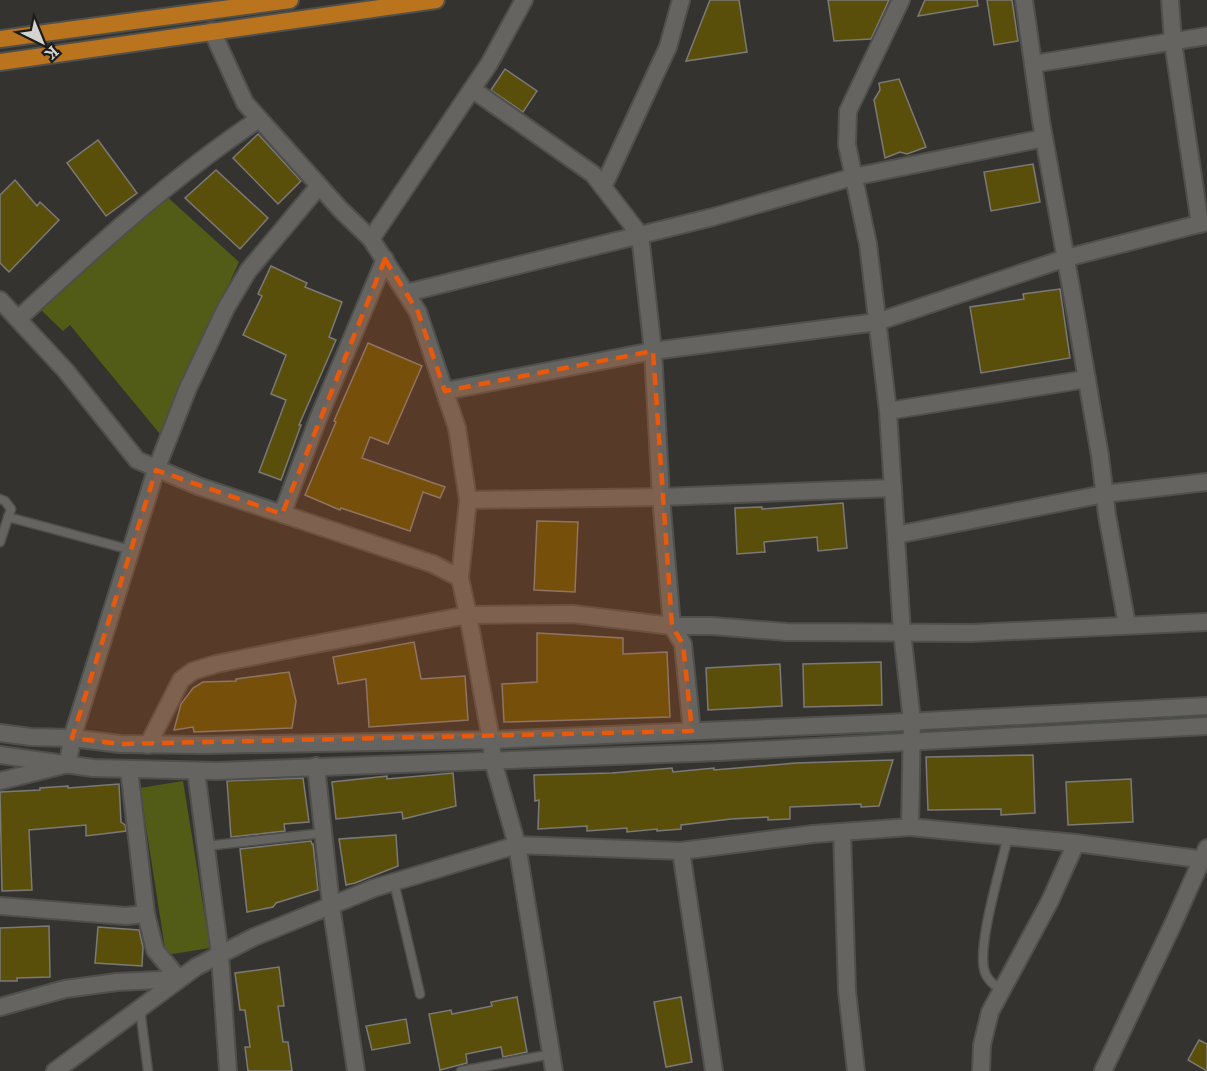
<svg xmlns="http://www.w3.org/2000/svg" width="1207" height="1071" font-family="Lora,serif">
  <rect width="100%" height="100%" fill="#343330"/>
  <!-- green -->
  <g fill="#525c16">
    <polygon points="164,194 239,262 160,434 70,325 63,331 41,310"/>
    <polygon points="183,781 210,948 166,955 140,788"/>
  </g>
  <!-- building -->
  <g fill="#5a4e0b" stroke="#7b7a77" stroke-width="1.5">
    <polygon points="710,0 739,0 747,52 686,61"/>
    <polygon points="828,0 889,0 871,39 834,41"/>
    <polygon points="925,0 977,0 978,6 918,16"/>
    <polygon points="987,0 1012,0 1018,41 994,45"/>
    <polygon points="505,69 537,91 523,112 491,90"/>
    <polygon points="899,79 926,147 907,154 900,152 885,158 874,100 880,90 879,83"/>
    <polygon points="258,134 301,181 278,204 233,158"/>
    <polygon points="98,140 137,193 106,216 67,163"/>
    <polygon points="1033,164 1040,202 991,211 984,172"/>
    <polygon points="216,170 268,218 240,249 185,198"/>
    <polygon points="15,180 37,206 40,202 59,220 9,272 0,263 0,195"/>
    <polygon points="271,266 307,283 305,287 342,302 329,337 336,340 299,425 301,425 281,480 259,472 286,400 271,394 286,355 243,335 262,296 258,294"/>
    <polygon points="1060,289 1070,358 981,373 970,307 1024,299 1023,294"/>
    <polygon points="368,343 422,366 388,444 370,437 362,458 445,487 440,498 423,492 410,531 341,508 340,510 305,495 336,422 334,421"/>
    <polygon points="843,503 847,548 818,551 817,537 764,542 765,552 737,554 735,508 762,507 762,509"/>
    <polygon points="537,521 578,522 575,592 534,590"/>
    <polygon points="537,633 623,638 623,654 667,652 670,717 504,722 502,684 537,682"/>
    <polygon points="414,642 421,679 465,676 468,720 369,727 366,679 338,684 333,657"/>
    <polygon points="881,662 882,705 804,707 803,664"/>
    <polygon points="780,664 782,706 708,710 706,668"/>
    <polygon points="289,672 296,701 292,728 194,732 193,727 174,730 181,704 193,688 203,682 236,681 236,679"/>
    <polygon points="1033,755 1035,813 1001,815 1001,809 928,810 926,757"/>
    <polygon points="893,760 879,806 861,807 861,804 790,807 790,819 768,820 768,817 731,819 681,825 681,829 657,831 657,829 627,832 627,828 587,831 587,826 538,829 539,800 535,801 534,775 612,773 672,768 673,772 714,768 714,770 796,763"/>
    <polygon points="453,773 456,806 403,819 402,812 336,819 332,782 387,776 387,779"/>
    <polygon points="303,778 309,822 284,824 285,831 231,837 227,781"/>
    <polygon points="1131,779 1133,822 1068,825 1066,782"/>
    <polygon points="119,784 121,822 125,825 126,831 86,836 86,825 29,830 32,890 2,891 0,792 40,790 40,788 68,786 68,788"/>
    <polygon points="396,835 398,866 355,883 346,885 339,839"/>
    <polygon points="311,841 312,844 313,844 318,890 276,903 273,907 247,912 240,849"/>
    <polygon points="49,926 50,977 17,978 17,981 0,981 0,928"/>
    <polygon points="98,927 139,930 143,947 142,966 95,963"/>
    <polygon points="279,967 284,1006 278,1006 283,1042 288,1042 292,1071 248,1071 245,1047 250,1047 245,1010 240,1010 235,973"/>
    <polygon points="517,997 527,1052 503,1057 501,1047 466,1054 467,1063 440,1070 429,1014 451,1010 452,1014 492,1006 491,1002"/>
    <polygon points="681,997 692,1062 666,1067 654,1002"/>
    <polygon points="406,1019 410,1043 372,1050 366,1026"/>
    <polygon points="1199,1040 1207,1044 1207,1071 1188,1060"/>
  </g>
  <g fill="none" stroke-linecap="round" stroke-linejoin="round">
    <!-- service casing -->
    <g stroke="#4f4f4c" stroke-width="11">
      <g id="service">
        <polyline points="0,499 5,501 11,509 0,542"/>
        <polyline points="8,517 131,550"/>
        <polyline points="206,846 323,833"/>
        <polyline points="394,882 420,994"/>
        <path d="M 1002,990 C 993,985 986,979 984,969 C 978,942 1001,867 1008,836"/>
        <polyline points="140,1009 148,1071"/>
        <polyline points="461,1071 552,1054"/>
      </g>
    </g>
    <!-- minor casing -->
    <g stroke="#4f4f4c" stroke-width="20">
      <g id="minor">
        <polyline points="901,0 848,111 847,145 868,244 888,411 902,632 912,721 910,827"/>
        <polyline points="1024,0 1041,121 1075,310 1100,456 1107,515 1127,625"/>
        <polyline points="1170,0 1173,42 1200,224"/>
        <polyline points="212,31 245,103 340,209 371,239 418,312 457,428 468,500 460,578"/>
        <polyline points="1033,64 1207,36"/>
        <polyline points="472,89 593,174 640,235 653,351 661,497 672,626 683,644 692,731"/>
        <polyline points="603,187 668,47 681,0"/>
        <polyline points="371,239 489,64 524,0"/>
        <polyline points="406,293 713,217 853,177 1044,138"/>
        <polyline points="0,300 66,371 137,460 198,486 433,564 460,578 468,615 573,614 672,626 712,626 787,632 972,633 1207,622"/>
        <path d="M 18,319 C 95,248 172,177 259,119"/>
        <polyline points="445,391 653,351 877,322 1066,258 1207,222"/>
        <polyline points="888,411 1087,379"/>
        <polyline points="468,500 661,497 893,488"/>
        <polyline points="282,514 318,419 385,259"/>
        <polyline points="896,535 1104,494 1207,482"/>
        <polyline points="148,745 181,680 193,671 216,664 300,647 468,615 491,740 493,761 517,845 554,1071"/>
        <polyline points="316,766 331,905 356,1071"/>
        <polyline points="129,769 146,914 155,950 179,979"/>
        <polyline points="196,771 220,955 228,1071"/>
        <polyline points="0,781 68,764 72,738 156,470 188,388 226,308 248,271 319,186"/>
        <polyline points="842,832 847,991 856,1071"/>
        <polyline points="681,851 714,1071"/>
        <polyline points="0,906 126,916 146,914"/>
        <polyline points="0,1007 65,989 117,982 179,979"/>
        <polyline points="55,1071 196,967 254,937 374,888 517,845 681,851 813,834 910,827 1076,843 1207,860"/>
        <polyline points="981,1071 982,1045 990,1012 1050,901 1076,843"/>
        <polyline points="1103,1071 1174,922 1207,848"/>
      </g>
    </g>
    <!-- tertiary casing -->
    <g stroke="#4f4f4c" stroke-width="20">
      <g id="tertiary">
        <polyline points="0,733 31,737 72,738 120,744 205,745 491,740 886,723 1207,706"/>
        <polyline points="0,755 93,768 217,771 719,752 1207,726"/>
      </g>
    </g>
    <!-- trunk casing -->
    <g stroke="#4f4f4c" stroke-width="20">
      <g id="trunk">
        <polyline points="0,39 290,0"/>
        <polyline points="0,62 436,0"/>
      </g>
    </g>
    <!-- service -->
    <use href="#service" stroke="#656461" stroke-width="8"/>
    <!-- minor -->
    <use href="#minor" stroke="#656461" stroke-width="16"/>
    <!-- tertiary -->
    <use href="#tertiary" stroke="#656461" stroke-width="16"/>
    <!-- trunk -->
    <use href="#trunk" stroke="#ba741e" stroke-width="16"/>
  </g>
  <!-- marked area -->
  <path fill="#e8590c" fill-opacity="0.2" stroke="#e8590c" stroke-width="4.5" stroke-dasharray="12 8" stroke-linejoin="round" d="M 385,259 L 418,312 L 445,391 L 653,351 L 672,626 L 683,644 L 692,731 L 120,744 L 72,738 L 156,470 L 282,514 Z"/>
  <!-- north arrow -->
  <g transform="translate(42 42) rotate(137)" stroke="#1b1b19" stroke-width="4.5" paint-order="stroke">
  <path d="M0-4.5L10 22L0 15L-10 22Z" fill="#d3d3d1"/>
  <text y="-9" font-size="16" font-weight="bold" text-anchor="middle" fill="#d3d3d1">K</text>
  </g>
</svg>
